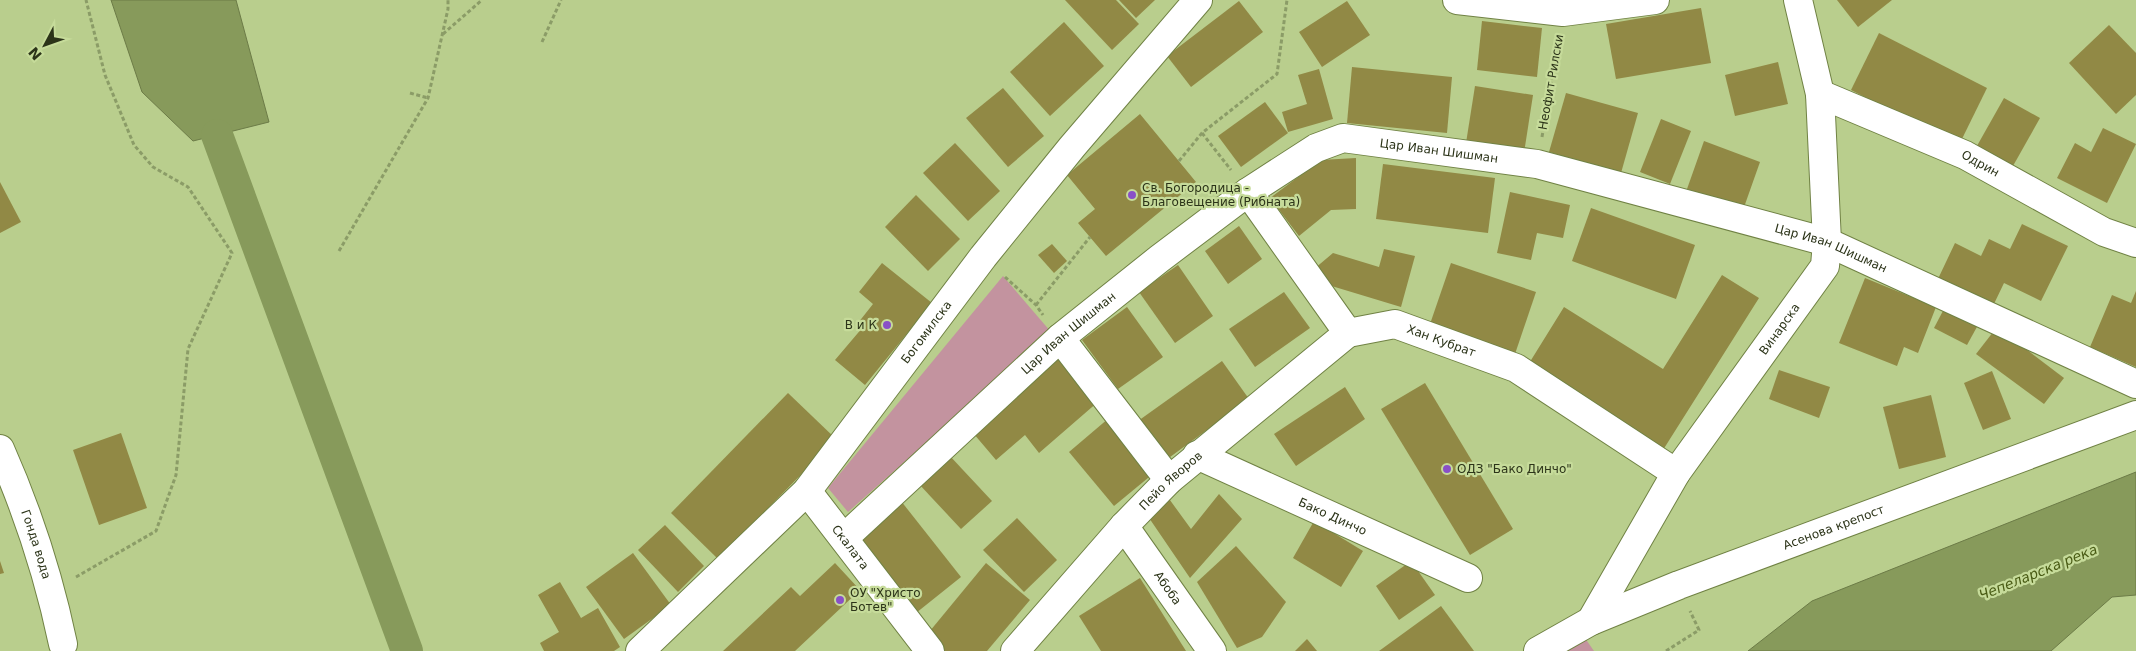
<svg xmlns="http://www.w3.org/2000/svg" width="2136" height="651" font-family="'DejaVu Sans',sans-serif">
  <rect width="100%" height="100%" fill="#b9ce8d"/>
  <!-- green -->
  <g fill="#c3939f">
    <polygon points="1003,276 1051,332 848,512 828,488"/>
    <polygon points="1582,634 1594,651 1553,651"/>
  </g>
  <!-- water -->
  <g fill="#879a5b" stroke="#6c7b47">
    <polygon points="111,0 236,0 269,122 193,141 142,92"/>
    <polygon points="2136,472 2136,595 2112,597 2051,651 1748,651 1812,601"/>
  </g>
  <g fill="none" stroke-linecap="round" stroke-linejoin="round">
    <!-- canal -->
    <polyline stroke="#879a5b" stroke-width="32" points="217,135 407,651"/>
  </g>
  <!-- building -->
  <g fill="#918945">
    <polygon points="1065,0 1116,0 1139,24 1112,50"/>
    <polygon points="1119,0 1155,0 1136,18"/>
    <polygon points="1837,0 1892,0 1858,27"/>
    <polygon points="1239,1 1263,32 1191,87 1167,56"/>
    <polygon points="1347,1 1370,35 1322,67 1299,32"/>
    <polygon points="1701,8 1711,63 1616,79 1606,24"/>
    <polygon points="1482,21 1542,28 1537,77 1477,70"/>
    <polygon points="1064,22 1104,66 1050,116 1010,72"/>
    <polygon points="2109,25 2136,53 2136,95 2116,114 2069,63"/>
    <polygon points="1879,33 1987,88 1959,145 1851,90"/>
    <polygon points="1778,62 1788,104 1735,116 1725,75"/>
    <polygon points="1352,67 1452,77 1447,133 1347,123"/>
    <polygon points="1319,69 1333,119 1288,132 1282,112 1307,104 1298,75"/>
    <polygon points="1475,86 1533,95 1524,153 1466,143"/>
    <polygon points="1003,88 1044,136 1008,167 966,118"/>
    <polygon points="1566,93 1638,113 1621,173 1549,152"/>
    <polygon points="2004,98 2040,118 2009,173 1973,153"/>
    <polygon points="1265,102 1288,133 1241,167 1218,136"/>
    <polygon points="1140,114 1196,182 1106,256 1078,223 1095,209 1067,175"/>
    <polygon points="1661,119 1691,131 1670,184 1640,172"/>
    <polygon points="2103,128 2136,144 2107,203 2057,178 2075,143 2091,152"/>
    <polygon points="1704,141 1760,162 1743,210 1687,189"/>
    <polygon points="955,143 1000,191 968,221 923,173"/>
    <polygon points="1356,158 1356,209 1331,210 1299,236 1270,198 1321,160"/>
    <polygon points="1383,164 1495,178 1488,233 1376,219"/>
    <polygon points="0,182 21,222 0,233"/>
    <polygon points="1510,192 1570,205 1563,238 1537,233 1531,260 1497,253"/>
    <polygon points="916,195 960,239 928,271 885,227"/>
    <polygon points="1591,208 1695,245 1676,299 1572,261"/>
    <polygon points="2022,224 2068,246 2041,301 2004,283 1992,308 1937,281 1955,243 1981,256 1989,239 2010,249"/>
    <polygon points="1239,226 1262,259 1228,284 1205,251"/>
    <polygon points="1052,244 1067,261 1054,273 1038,255"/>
    <polygon points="1384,249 1415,256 1401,307 1325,284 1314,269 1333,253 1379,267"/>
    <polygon points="882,263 932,303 865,385 835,360 863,327 858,323 873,304 859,292"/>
    <polygon points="1451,263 1536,292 1515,354 1430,324"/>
    <polygon points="1178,265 1213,316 1175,343 1139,292"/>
    <polygon points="1722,275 1759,298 1663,450 1528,365 1564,307 1663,369"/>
    <polygon points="1865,278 1936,307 1918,353 1904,347 1897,366 1839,343"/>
    <polygon points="2136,291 2136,367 2090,347 2112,295 2131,303"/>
    <polygon points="1284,292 1310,328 1255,367 1229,329"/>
    <polygon points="1127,307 1163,357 1118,389 1082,340"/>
    <polygon points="1945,307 1978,325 1967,345 1934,328"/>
    <polygon points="1997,327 2064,378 2044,404 1976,354"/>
    <polygon points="1056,351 1099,401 1039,453 1025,435 996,460 968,427"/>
    <polygon points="1222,361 1249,399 1166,460 1138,421"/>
    <polygon points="1779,370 1830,387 1819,418 1769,399"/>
    <polygon points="1992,371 2011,419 1983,430 1964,383"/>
    <polygon points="1425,383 1513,529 1470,555 1381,409"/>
    <polygon points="1345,387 1365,419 1296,466 1274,434"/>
    <polygon points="788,393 836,439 718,559 671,513"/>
    <polygon points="1931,395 1946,457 1899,469 1883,407"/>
    <polygon points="1109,418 1154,473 1114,506 1069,452"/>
    <polygon points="121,433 147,508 99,525 73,450"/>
    <polygon points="949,455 992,501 961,529 918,483"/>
    <polygon points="1219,494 1242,519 1190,578 1145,512 1167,496 1191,529"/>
    <polygon points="901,501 961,577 916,613 856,536"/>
    <polygon points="1017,518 1057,560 1024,592 983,550"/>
    <polygon points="1314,521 1363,551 1341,587 1293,558"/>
    <polygon points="665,525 704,566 678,592 638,550"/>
    <polygon points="1236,546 1286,602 1262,637 1237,648 1197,582"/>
    <polygon points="633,553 671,605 624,639 586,587"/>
    <polygon points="0,561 4,573 0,574"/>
    <polygon points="1411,561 1435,595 1399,620 1376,586"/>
    <polygon points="835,563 860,590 795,651 723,651 791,587 800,596"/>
    <polygon points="986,563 1030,600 987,651 941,651 925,637"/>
    <polygon points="1140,578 1186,651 1101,651 1079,616"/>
    <polygon points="560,582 581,618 598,608 620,647 614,651 544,651 540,643 559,632 538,595"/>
    <polygon points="1441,606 1474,651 1379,651"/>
    <polygon points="1307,639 1317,651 1295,651"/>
  </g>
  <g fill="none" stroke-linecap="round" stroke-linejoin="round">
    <!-- minor casing -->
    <g stroke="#708244" stroke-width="30">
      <g id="minor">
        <polyline points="1457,0 1563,12 1655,0"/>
        <path id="s1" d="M 1820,94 L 1965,155 L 2104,232 L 2136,243"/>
        <path id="s2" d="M 1248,192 L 1348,333 L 1395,324 L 1516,368 L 1676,473"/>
        <polyline points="1060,338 1169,480"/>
        <path id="s3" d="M 0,449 C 28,512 49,577 63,644"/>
        <path id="s4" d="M 1197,455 L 1468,578"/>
        <path id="s5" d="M 807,491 L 930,651"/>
        <path id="s6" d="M 1124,526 L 1212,651"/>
        <path id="s7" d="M 844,538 L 1060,338 L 1159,259 L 1248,192 L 1316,148 L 1343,138 L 1537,164 L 1827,242 L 2136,384"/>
        <path id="s8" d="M 1591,621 L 1676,473 L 1825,266 L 1827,242 L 1820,94 L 1798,0"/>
        <path id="s9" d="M 640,651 L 807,491 L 983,257 L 1072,147 L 1198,0"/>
        <path id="s10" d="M 1015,651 L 1124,526 L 1169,480 L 1348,333"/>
        <path id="s11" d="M 1538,651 L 1591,621 L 1679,585 L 2136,415"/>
      </g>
    </g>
    <!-- path -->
    <g stroke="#8b9c67" stroke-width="3" stroke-dasharray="4 2.5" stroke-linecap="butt">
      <polyline points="443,34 482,0"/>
      <polyline points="542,42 561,0"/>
      <polyline points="410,93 428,98"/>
      <polyline points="1202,133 1231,170"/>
      <polyline points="1542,137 1558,42"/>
      <polyline points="1179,161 1202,133 1277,74 1287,0"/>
      <polyline points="339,251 428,98 448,9 448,0"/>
      <polyline points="1005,277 1036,305 1043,315"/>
      <polyline points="1036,305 1090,237"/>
      <polyline points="76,577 156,531 176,475 188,349 232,253 188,187 153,167 134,145 105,75 86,0"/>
      <polyline points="1666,651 1699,630 1690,611"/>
    </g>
    <!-- minor -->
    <use href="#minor" stroke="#fff" stroke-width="28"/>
  </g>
  <!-- markers -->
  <g fill="#8950c7" stroke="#c6db9a" stroke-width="2">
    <circle cx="1132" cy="195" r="5"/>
    <circle cx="887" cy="325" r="5"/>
    <circle cx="1447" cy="469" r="5"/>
    <circle cx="840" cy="600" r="5"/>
  </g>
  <g text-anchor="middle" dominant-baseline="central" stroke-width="4.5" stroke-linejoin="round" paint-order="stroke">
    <!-- street labels -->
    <g font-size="12" fill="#2c3419" stroke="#c6db9a">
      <text transform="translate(1551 82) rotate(-80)">Неофит Рилски</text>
      <text stroke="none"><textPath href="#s7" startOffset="739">Цар Иван Шишман</textPath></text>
      <text stroke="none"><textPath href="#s1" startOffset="175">Одрин</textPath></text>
      <text stroke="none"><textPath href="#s7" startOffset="1144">Цар Иван Шишман</textPath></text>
      <text stroke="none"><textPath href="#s8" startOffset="348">Винарска</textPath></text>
      <text stroke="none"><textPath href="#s9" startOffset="430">Богомилска</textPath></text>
      <text stroke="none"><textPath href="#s7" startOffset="304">Цар Иван Шишман</textPath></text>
      <text stroke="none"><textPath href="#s2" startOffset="270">Хан Кубрат</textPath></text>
      <text stroke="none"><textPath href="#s10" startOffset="231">Пейо Яворов</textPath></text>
      <text stroke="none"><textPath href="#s4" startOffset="149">Бако Динчо</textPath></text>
      <text stroke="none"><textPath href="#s11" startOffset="321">Асенова крепост</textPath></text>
      <text stroke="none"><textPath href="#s3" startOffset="102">Гонда вода</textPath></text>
      <text stroke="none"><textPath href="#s5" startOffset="71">Скалата</textPath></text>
      <text stroke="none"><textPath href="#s6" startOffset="76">Абоба</textPath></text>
    </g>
    <!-- poi labels -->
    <g font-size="12" fill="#2c3419" stroke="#c6db9a" text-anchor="start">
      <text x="1142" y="188">Св. Богородица -<tspan x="1142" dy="14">Благовещение (Рибната)</tspan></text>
      <text x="877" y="325" text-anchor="end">В и К</text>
      <text x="1457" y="469">ОДЗ "Бако Динчо"</text>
      <text x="850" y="593">ОУ "Христо<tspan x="850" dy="14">Ботев"</tspan></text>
    </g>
    <!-- water labels -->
    <g font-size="14" font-style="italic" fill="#495b14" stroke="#c6db9a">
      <text transform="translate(2038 572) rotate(-22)">Чепеларска река</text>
    </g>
  </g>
  <!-- north arrow -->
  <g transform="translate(45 45) rotate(229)" stroke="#c6db9a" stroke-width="4" paint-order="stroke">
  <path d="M0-4L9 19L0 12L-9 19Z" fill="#2c3419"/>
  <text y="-8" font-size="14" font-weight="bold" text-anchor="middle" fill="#2c3419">N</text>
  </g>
</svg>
